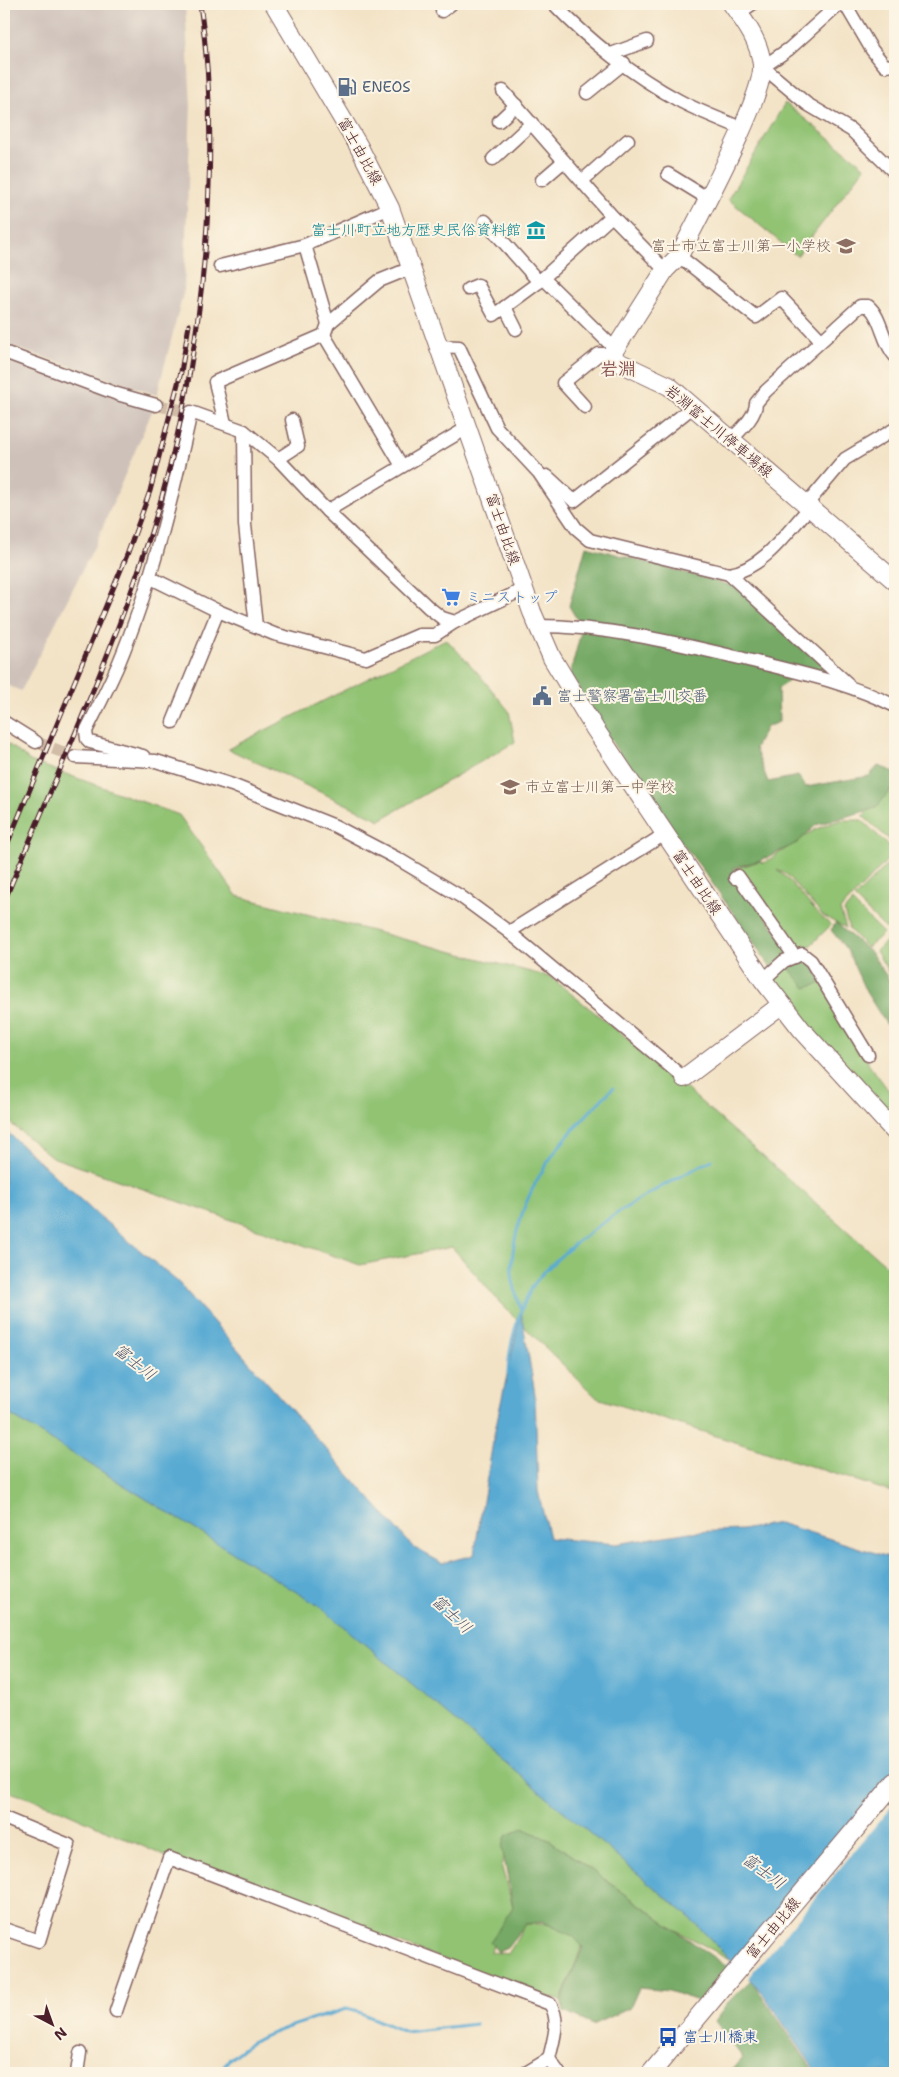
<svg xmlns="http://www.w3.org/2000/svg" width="899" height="2077" font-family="'Shantell Sans','Klee One',sans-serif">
  <rect width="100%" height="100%" fill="#fcf5e5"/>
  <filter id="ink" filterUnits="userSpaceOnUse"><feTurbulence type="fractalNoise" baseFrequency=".02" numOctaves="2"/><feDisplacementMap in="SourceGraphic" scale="10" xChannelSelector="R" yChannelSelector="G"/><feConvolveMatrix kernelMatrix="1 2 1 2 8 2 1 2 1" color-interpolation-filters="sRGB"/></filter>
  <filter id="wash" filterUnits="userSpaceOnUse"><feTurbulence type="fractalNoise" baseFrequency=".0096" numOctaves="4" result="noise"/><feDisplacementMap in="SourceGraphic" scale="20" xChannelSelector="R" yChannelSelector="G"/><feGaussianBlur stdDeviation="1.12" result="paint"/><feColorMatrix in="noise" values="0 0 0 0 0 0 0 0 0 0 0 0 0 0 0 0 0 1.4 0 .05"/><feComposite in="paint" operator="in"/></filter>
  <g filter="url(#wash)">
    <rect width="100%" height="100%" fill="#f3e3c6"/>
    <!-- industrial -->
    <g fill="#cec1ba">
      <polygon points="4,4 185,4 191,105 184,290 157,395 4,344"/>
      <polygon points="4,356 153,409 95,545 21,691 4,684"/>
    </g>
    <!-- green -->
    <g fill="#91c373" stroke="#6e714f">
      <polygon points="785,103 865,167 797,256 728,199"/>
      <polygon points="446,639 478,673 509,711 515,742 380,820 228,749"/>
      <polygon points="4,741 30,761 179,815 237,896 550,977 641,1049 895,1273 895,1493 597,1398 501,1304 452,1247 360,1265 52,1157 4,1118"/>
      <polygon points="895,782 895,845 863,816"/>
      <path d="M 840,820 L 862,820 L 895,852 L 840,910 L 846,928 L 823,916 L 786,874 L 777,870 C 798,885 810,910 831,925 L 805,951 L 798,945 L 788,943 L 732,870 L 759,861 L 764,863 L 816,829 Z"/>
      <polygon points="895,857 895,920 886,929 854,898"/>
      <polygon points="852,902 883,933 867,948 849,929 844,911"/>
      <polygon points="889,939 895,945 895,983 876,951"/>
      <polygon points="788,967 806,987 822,983 869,1064 895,1099 895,1104 885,1114 805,1021 772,977"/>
      <polygon points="4,1398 216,1532 553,1771 731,1960 674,1929 551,1841 523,1828 506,1836 502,1868 513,1907 496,1934 491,1952 508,1954 526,1924 547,1924 584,1941 561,2001 359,1929 169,1858 52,1806 4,1790"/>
    </g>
    <!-- forest -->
    <g fill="#74a965" stroke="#5f6448">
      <polygon points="586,546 737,587 832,670 792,677 778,689 779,722 766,727 755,748 768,782 798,776 806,787 869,776 878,766 895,772 895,784 876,808 816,825 797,843 762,860 732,868 790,951 810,959 822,983 806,988 782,959 771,968 706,874 644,794 570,674 582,628 569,606"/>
      <polygon points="836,923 872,954 895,989 895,1038 866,992 847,950 831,930"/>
      <polygon points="523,1828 551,1841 730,1969 701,2002 669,1991 639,1988 630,2008 593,2025 564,2012 561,2001 583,1947 573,1936 543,1922 526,1924 507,1948 498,1952 490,1942 513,1907 502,1847 506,1836"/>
      <polygon points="751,1980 815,2073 730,2073 743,2058 715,2021 730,2000"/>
    </g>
    <!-- water -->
    <polygon fill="#58aad3" stroke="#51647f" points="4,1129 94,1212 178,1282 413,1547 442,1563 474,1555 495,1430 521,1311 535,1394 538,1491 549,1538 616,1544 690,1532 742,1530 779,1523 895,1559 895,2073 817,2073 761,1991 687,1915 319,1606 4,1411"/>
    <!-- pier -->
    <polygon fill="#f3e3c6" points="895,1771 895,1802 747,1980 733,1965"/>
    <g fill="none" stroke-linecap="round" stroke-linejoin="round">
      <!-- stream -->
      <g stroke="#58aad3" stroke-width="3">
        <path d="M 521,1310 C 518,1300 515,1290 513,1281 C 510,1265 513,1250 516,1235 C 531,1171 568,1133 613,1088"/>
        <path d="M 508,1373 C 509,1344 518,1312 533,1286 C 540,1274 553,1263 564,1253 C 609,1214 659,1187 712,1160"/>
        <polyline points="728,1965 734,1963"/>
        <path d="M 221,2069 C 250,2032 303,2024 346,2009 L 358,2012 L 405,2032 L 476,2024"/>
      </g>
    </g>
  </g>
  <g filter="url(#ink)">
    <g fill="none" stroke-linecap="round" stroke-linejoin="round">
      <!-- street-tunnel -->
      <g stroke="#d1bca7" stroke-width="12" stroke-dasharray="12 6" stroke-linecap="butt">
        <polyline points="156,405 191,412"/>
        <polyline points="36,742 75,757"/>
      </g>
      <!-- street casing -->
      <g stroke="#856461" stroke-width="15">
        <g id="street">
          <path d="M 554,4 C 589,41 634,76 678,100 C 698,111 720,119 741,128"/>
          <polyline points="839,4 789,49 763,67 807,104 851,130 895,173"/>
          <polyline points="845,4 872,50 885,66 895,65"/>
          <polyline points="442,11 451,4"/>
          <polyline points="739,13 752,4"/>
          <polyline points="611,54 647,41"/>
          <polyline points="503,91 612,216 665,270"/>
          <polyline points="587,93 624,63"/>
          <polyline points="499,121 516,105"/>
          <polyline points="493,159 532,123"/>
          <polyline points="668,174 707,198"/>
          <polyline points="542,180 564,161"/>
          <polyline points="582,181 628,140"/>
          <polyline points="612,216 543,278 614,348"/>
          <polyline points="485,221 539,282 543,278"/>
          <polyline points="679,256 756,317 781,298 821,340"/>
          <polyline points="220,266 305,245 390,208"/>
          <polyline points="468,289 478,285 494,315 539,282"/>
          <polyline points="505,307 516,329"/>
          <polyline points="328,324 379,281 411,268"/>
          <polyline points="324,335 402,466"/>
          <path d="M 438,346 L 459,347 L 497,428 L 539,473 L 576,528 L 590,540 L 729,574 C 763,569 788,531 810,507"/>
          <polyline points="4,352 117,394 156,405"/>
          <polyline points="585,407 563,383 599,354 612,354"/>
          <polyline points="225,423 215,382 324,335 328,324 305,245"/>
          <polyline points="244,431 245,525 256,626"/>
          <path d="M 730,441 C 739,431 756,417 756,403 L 766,391 L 860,306 L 868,306 C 882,317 882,342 895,356"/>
          <polyline points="278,459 298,446 292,420"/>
          <polyline points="547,476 574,501 694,406"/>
          <polyline points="807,504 845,459 895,429"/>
          <polyline points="327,511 467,428"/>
          <polyline points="729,574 847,683"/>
          <polyline points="149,577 218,611 274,634 366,658 419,635 435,635 455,622"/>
          <path d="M 538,626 C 608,626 676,643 744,659 C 796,672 847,682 895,706"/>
          <polyline points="4,722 36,742"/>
          <polyline points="173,722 218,611"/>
          <polyline points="75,757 156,761 232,785 335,826 398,859 460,896 509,932 684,1078"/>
          <path d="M 147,761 L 143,756 L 90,742 L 87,739 L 86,731 C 97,709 108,688 118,665 C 152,584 172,498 191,412 L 244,431 L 278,459 L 327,511 L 428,607 L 442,618 L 455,622 L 524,589"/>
          <polyline points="735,878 738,876 795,957"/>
          <polyline points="509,932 665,834"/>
          <polyline points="763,980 784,961 802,954 811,961 868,1055"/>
          <polyline points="4,1818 69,1845 39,1941 4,1929"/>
          <path d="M 116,2011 L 169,1858 L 550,2004 C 561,2021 553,2040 549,2059 L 526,2073"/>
          <polyline points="549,2059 559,2073"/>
          <polyline points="77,2073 80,2053"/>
        </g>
      </g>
      <!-- secondary casing -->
      <g stroke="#856461" stroke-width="20">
        <g id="secondary">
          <polyline points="274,4 358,145 390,208 532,612 552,658 595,729 763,980 802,1030 895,1132"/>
          <path d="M 732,4 C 745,22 760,42 762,65 C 765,96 696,221 679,256 L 665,270 L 612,354 L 614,360 L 669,386 L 895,581"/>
          <polyline points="684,1078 781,1005"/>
          <polyline points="651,2073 895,1782"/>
        </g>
      </g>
      <!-- street -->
      <use href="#street" stroke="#fff" stroke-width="12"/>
      <!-- secondary -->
      <use href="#secondary" stroke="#fff" stroke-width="18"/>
      <!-- rail casing -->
      <g stroke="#4a1f2b" stroke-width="5">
        <g id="rail">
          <polyline points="4,852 127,555 150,491 181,372 189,325"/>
          <path d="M 4,902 C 59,768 122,636 162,496 C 203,350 223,154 200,4"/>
        </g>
      </g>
      <!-- rail -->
      <use href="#rail" stroke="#fcf5e5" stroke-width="3" stroke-dasharray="9" stroke-linecap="butt"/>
    </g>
  </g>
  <!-- icons -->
  <defs>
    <g id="fuel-bare" transform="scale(1.5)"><path d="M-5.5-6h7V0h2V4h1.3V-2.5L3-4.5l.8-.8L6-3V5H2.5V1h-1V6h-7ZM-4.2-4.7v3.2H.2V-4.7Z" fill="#5c6f8a" stroke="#fcf5e5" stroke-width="2.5" paint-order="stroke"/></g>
    <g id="museum-bare" transform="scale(1.5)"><path d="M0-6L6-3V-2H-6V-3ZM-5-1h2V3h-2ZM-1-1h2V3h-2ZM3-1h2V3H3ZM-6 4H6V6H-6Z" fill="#0f9aa8" stroke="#fcf5e5" stroke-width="2.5" paint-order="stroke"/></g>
    <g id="school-bare" transform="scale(1.5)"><path d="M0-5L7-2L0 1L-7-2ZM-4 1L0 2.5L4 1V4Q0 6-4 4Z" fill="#8d6e63" stroke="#fcf5e5" stroke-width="2.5" paint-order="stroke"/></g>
    <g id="supermarket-bare" transform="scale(1.5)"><path d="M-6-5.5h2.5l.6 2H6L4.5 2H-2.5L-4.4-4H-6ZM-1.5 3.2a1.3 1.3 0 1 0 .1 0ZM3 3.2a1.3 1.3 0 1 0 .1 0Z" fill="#3f7fe0" stroke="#fcf5e5" stroke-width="2.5" paint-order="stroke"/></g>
    <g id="civic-bare" transform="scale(1.5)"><path d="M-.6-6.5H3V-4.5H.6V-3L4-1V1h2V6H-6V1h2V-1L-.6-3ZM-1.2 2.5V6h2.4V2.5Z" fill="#5c6f8a" stroke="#fcf5e5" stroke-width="2.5" paint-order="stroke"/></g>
    <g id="bus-bare" transform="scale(1.5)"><path d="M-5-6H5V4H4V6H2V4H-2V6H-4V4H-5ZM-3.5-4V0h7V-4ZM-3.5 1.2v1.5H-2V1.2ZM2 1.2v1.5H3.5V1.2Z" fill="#1a4fb4" stroke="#fcf5e5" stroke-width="2.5" paint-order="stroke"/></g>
  </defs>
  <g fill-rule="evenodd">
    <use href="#fuel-bare" x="347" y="87"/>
    <use href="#museum-bare" x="536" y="230"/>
    <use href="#school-bare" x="846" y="246"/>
    <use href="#supermarket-bare" x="451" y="597"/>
    <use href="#civic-bare" x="542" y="696"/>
    <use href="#school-bare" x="510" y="787"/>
    <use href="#bus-bare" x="668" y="2037"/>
  </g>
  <g text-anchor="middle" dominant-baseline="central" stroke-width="4" stroke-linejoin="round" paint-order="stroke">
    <!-- service labels -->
    <g font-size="15" fill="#4e5e75" stroke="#fcf5e5" text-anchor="start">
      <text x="362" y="87">ENEOS</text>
      <text x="557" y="696">富士警察署富士川交番</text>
    </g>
    <!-- street labels -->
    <g font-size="15" fill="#4a1f2b" stroke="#fcf5e5">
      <text transform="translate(360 151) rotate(61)">富士由比線</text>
      <text transform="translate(719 431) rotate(40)">岩淵富士川停車場線</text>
      <text transform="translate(503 529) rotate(71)">富士由比線</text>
      <text transform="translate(697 882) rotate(56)">富士由比線</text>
      <text transform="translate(773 1928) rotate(-50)">富士由比線</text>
    </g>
    <!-- culture labels -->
    <g font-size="15" fill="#0d838f" stroke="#fcf5e5" text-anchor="end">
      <text x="521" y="230">富士川町立地方歴史民俗資料館</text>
    </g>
    <!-- education labels -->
    <g font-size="15" fill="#785e54" stroke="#fcf5e5" text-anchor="end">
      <text x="831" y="246">富士市立富士川第一小学校</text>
      <text x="525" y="787" text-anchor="start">市立富士川第一中学校</text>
    </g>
    <!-- shop labels -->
    <g font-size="15" fill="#366cbe" stroke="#fcf5e5" text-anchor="start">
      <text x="466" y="597">ミニストップ</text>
    </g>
    <!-- transit labels -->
    <g font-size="15" fill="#164399" stroke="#fcf5e5" text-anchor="start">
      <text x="683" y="2037">富士川橋東</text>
    </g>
    <!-- water labels -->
    <g font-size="16" font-style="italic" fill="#50576e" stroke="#fcf5e5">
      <text transform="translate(135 1362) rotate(38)">富士川</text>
      <text transform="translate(452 1614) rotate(43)">富士川</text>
      <text transform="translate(764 1871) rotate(36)">富士川</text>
    </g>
    <!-- quarter labels -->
    <g font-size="18" font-weight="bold" fill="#865151" stroke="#fcf5e5">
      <text x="618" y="369">岩淵</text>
    </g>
  </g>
  <!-- margin -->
  <rect width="899" height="2077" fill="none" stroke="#fcf5e5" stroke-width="20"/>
  <!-- north arrow -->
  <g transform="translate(52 2024) rotate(139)" stroke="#fcf5e5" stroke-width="4" paint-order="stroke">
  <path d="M0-4L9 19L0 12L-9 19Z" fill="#4a1f2b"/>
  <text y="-8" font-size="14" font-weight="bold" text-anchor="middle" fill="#4a1f2b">N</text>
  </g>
</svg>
